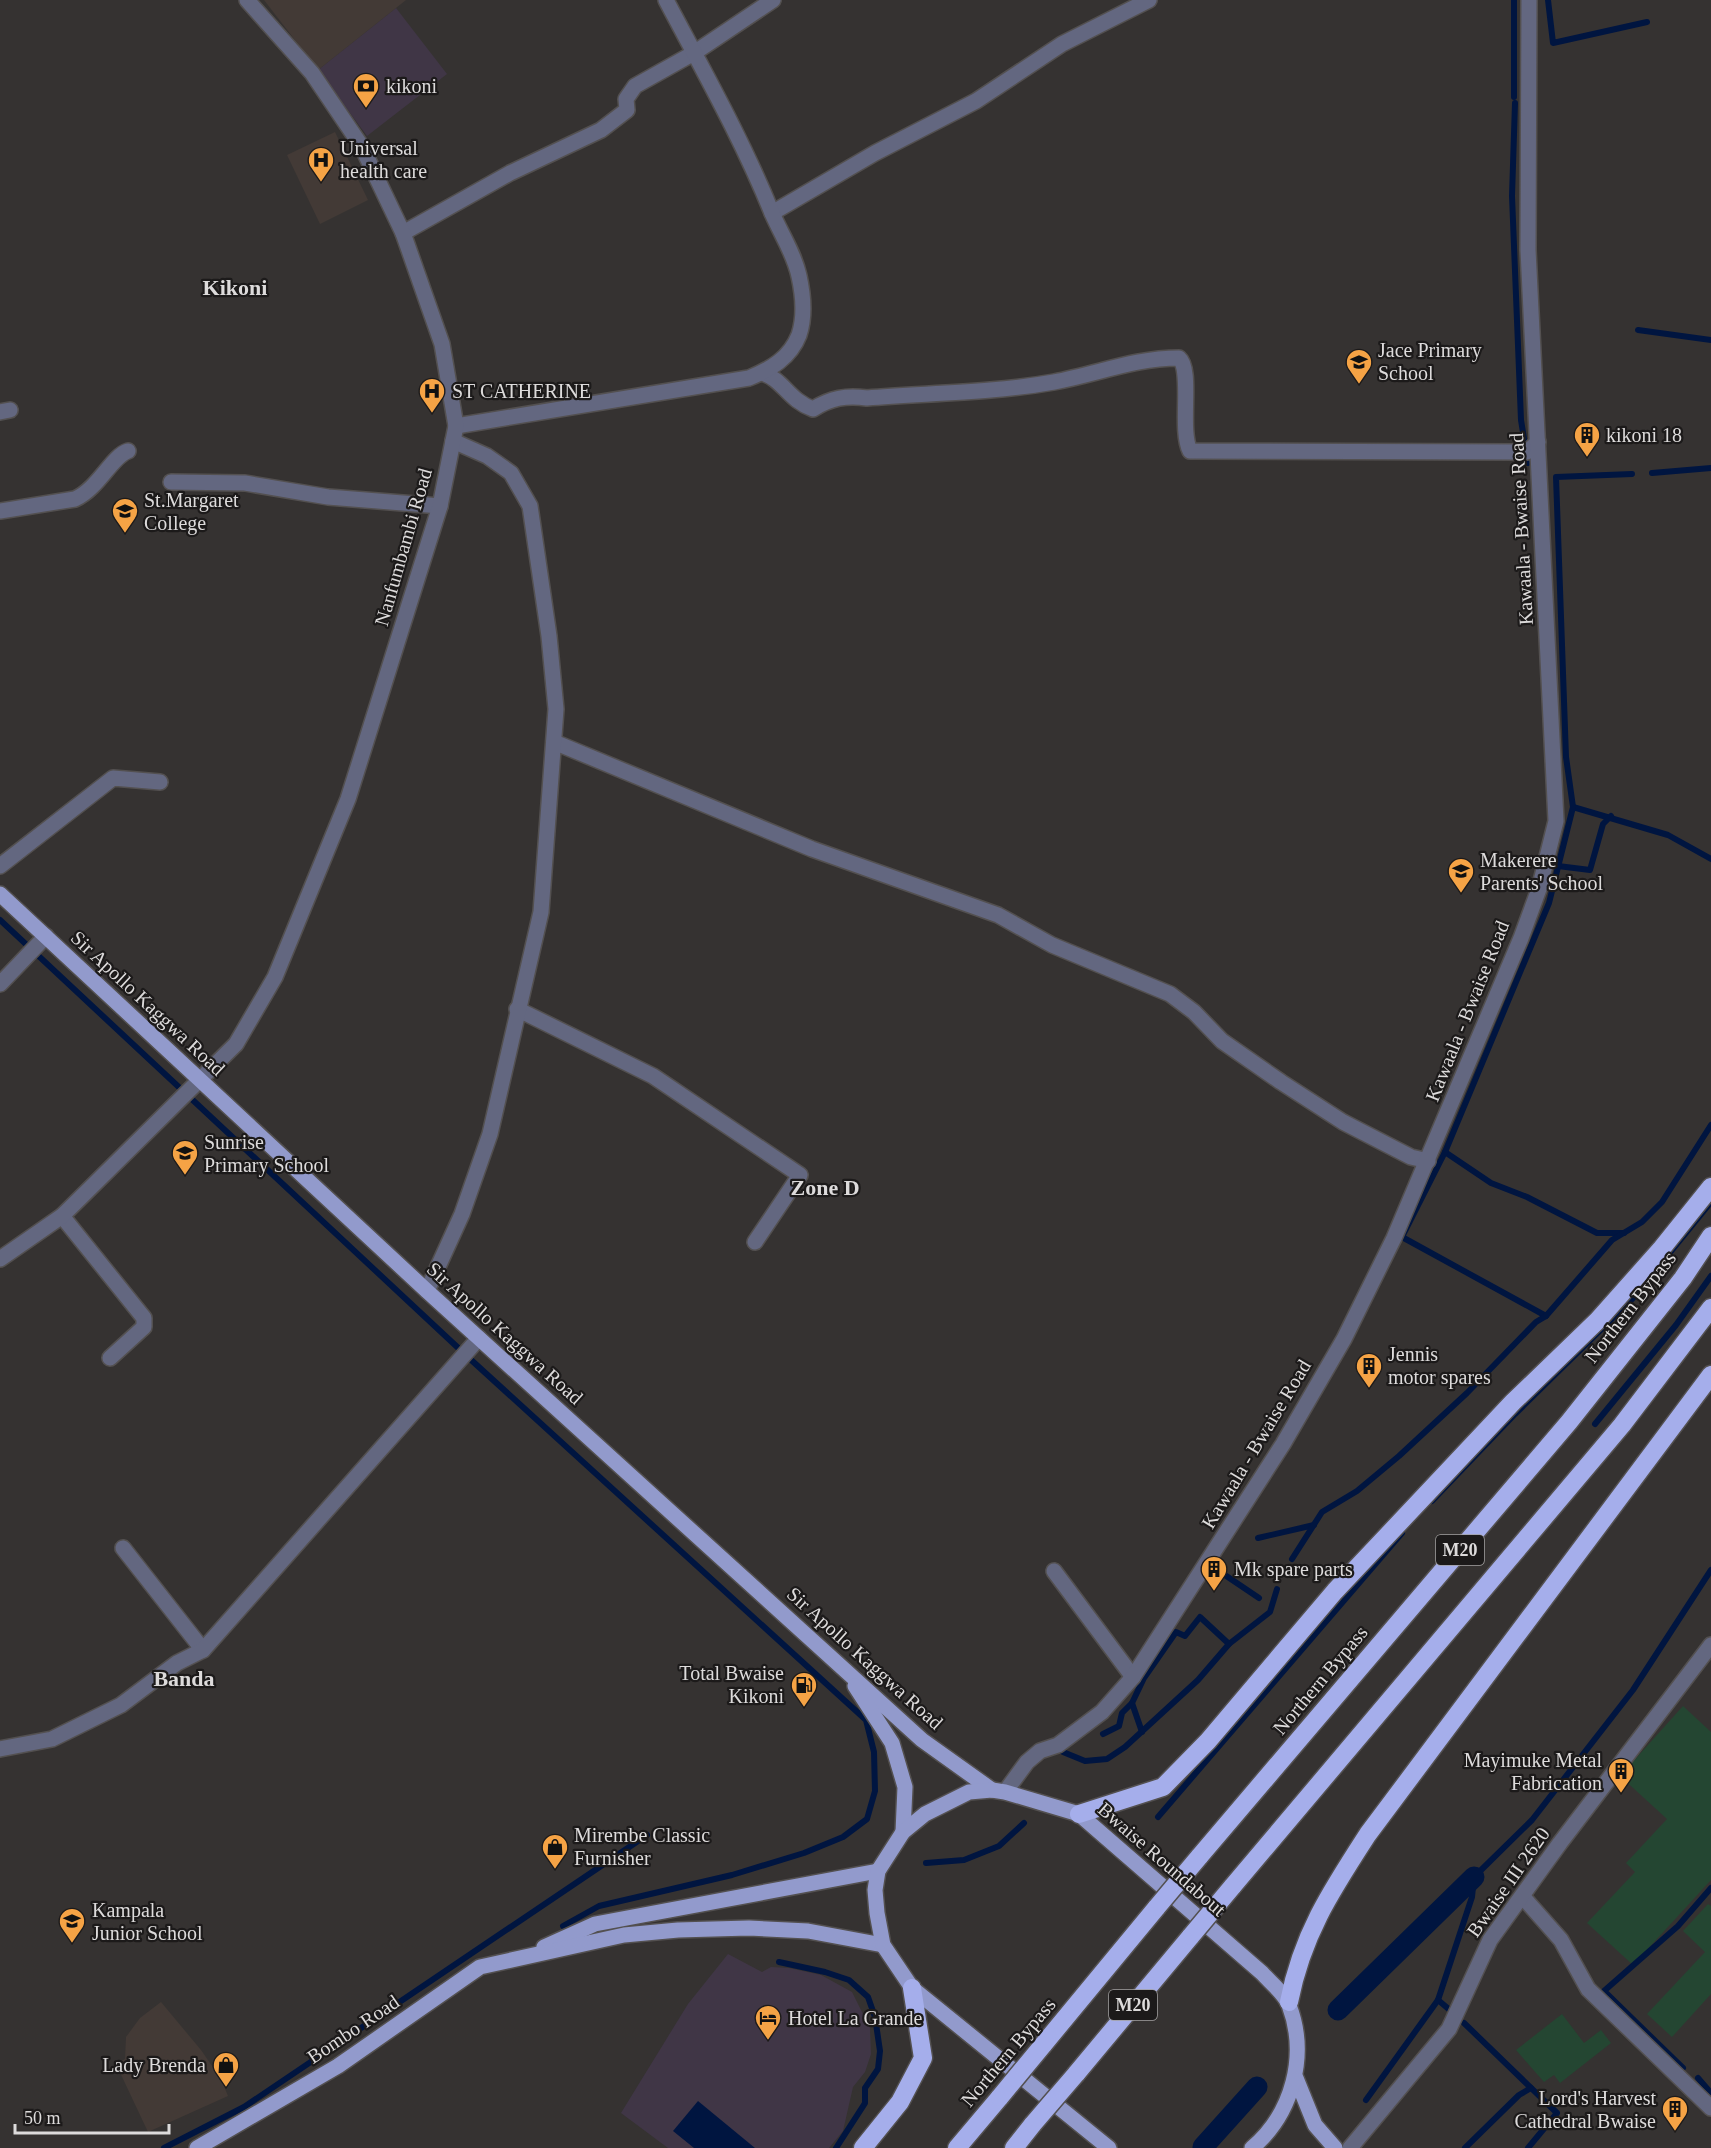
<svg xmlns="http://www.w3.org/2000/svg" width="1711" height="2148" font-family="'Times New Roman',serif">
  <rect width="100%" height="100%" fill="#353231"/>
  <!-- commercial -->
  <g fill="#403646">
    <polygon points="396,8 447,74 367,136 318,70"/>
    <polygon points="728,1954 762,1972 771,1967 789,1968 821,1975 852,1992 870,2028 871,2054 865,2072 853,2087 843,2131 829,2148 668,2148 621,2113 688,2004"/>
  </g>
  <!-- built -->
  <g fill="#433a36">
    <polygon points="264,0 406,0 318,70"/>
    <polygon points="335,132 368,200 320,224 287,155"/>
    <polygon points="161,2002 201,2050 221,2079 228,2096 148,2132 116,2064 125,2059 126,2037 140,2018"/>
  </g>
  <!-- green -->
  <g fill="#244632">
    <polygon points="1683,1706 1711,1732 1711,1880 1633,1965 1587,1923 1635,1872 1626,1863 1667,1819 1620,1776"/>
    <polygon points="1708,1904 1711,1906 1711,1994 1672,2037 1647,2014 1705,1952 1683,1931"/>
    <polygon points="1562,2014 1584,2043 1601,2030 1611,2043 1560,2083 1554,2075 1544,2082 1516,2050"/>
  </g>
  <!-- water -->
  <polygon fill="#001540" points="698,2101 755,2148 694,2148 673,2131"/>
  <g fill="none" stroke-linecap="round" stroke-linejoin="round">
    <!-- stream -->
    <g stroke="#001540" stroke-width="6">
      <polyline points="1548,0 1553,43 1647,22"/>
      <polyline points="1514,97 1514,0"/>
      <polyline points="1515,103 1512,196 1521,420 1528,463"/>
      <polyline points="1638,330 1711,340"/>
      <polyline points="1652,473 1711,468"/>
      <polyline points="1573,807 1668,835 1711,859"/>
      <polyline points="1558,866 1590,870 1603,824 1611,816"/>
      <polyline points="0,920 469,1358 866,1720 874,1752 875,1791 867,1819 843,1837 804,1853 732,1875 599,1906 563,1926"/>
      <polyline points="1445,1152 1491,1183 1527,1197 1597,1233 1624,1233"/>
      <polyline points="1546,1316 1402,1237 1445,1152 1549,903 1573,807 1566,757 1556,477 1632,474"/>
      <polyline points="1595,1424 1676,1325 1711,1276"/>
      <polyline points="1432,1501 1515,1414 1633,1298 1711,1202"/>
      <polyline points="1258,1538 1314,1525"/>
      <polyline points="1292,1559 1322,1512 1357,1491 1399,1456 1467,1393 1536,1322 1546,1316 1612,1240 1642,1222 1662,1202 1711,1125"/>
      <polyline points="1213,1567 1259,1598"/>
      <polyline points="1142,1732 1132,1703 1144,1678 1176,1632 1185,1636 1200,1617 1229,1644"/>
      <polyline points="1103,1734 1119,1726 1122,1713 1132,1703"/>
      <polyline points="1063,1752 1085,1761 1107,1759 1125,1747 1198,1680 1229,1644 1270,1612 1277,1589"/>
      <polyline points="1158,1817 1402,1533"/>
      <polyline points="926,1863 964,1860 999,1846 1024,1823"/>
      <polyline points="779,1962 825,1972 849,1980 868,1997 875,2017 880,2051 878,2069 865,2088 865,2103 836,2148"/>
      <polyline points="1438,2000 1451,2011"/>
      <polyline points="1464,2023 1557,2113 1528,2148"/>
      <polyline points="1683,2068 1604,1991 1678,1926 1711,1888"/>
      <polyline points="1698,2078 1711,2093"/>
      <polyline points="1366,2100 1438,2000 1472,1897 1474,1877 1532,1820 1633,1690 1711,1570"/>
      <polyline points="164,2148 244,2107 647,1835"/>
      <polyline points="1465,2148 1519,2095 1531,2088"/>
    </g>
    <!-- canal -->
    <g stroke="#001540" stroke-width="21">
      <polyline points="1338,2010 1474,1877"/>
      <polyline points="1203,2147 1257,2087"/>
    </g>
    <!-- minor casing -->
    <g stroke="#535050" stroke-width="18">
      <g id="minor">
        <polyline points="772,213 875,153 976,101 1062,44 1149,0"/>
        <polyline points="403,233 510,173 601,130 627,110 626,99 635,86 694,53 773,0"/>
        <path d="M 762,373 C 783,379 788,400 813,409 C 831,398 846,395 867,398 C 929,393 993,393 1054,382 C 1098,374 1134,358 1179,358 C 1193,370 1179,429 1190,451 L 1527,452 L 1538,442"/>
        <polyline points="0,412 10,410"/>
        <path d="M 456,426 L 749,378 C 771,369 790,358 799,335 C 805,317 803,294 799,276 C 794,253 781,234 772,213 C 742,139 703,70 666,0"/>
        <polyline points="171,482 245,483 328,497 440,506"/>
        <path d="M 0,511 L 75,499 C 99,488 112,456 128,451"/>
        <polyline points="554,742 812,849 998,915 1052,945 1170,994 1194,1012 1222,1041 1281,1082 1343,1122 1411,1157 1428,1161"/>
        <polyline points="0,866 113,778 160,782"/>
        <polyline points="0,984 46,936"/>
        <polyline points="517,1009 653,1076 800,1175 755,1242"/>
        <polyline points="62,1216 144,1318 144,1327 110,1358"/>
        <polyline points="427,1291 462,1214 490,1134 541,912 556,709 549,636 530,506 511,473 487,456 453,441"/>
        <polyline points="123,1548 203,1650"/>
        <polyline points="1054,1571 1133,1677"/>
        <polyline points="0,1749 52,1739 121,1705 177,1663 203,1650 479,1338"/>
        <polyline points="1005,1792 1027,1762 1040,1751 1058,1745 1102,1712 1133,1677 1283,1444 1344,1339 1394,1238 1521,938 1539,889 1556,821 1528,250 1529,0"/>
        <polyline points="1523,1897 1561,1940 1588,1989 1711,2108"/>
        <polyline points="1350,2148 1449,2029 1490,1940 1560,1843 1711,1645"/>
      </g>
    </g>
    <!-- tertiary casing -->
    <g stroke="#535050" stroke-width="18">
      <polyline id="tertiary" points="0,1259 62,1216 236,1044 275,977 348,799 440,506 456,426 442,344 403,233 362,147 312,73 247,0"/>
    </g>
    <!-- primary casing -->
    <g stroke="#535050" stroke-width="18">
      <g id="primary">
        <polyline points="0,894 427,1291 922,1740 992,1790"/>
        <polyline points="855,1686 892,1743 905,1787 903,1832"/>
        <polyline points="544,1947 595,1924 878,1871"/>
        <polyline points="1296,2078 1315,2125 1335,2148"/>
        <polyline points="197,2148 338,2066 480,1967 624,1935 678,1930 749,1928 808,1931 883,1945"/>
        <path d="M 1109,2148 L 912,1988 L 883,1945 L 877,1913 L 875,1890 L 878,1871 L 903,1832 L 925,1814 L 969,1792 L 992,1790 L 1005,1792 L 1079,1814 L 1262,1973 C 1270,1982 1285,1994 1289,2005 C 1308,2055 1293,2113 1252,2148"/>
      </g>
    </g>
    <!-- motorway casing -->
    <g stroke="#535050" stroke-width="21">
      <g id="motorway">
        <polyline points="1079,1814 1163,1787 1208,1741 1335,1591 1513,1402 1598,1320 1662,1248 1711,1187"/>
        <polyline points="1199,1857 1569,1422 1683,1278 1711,1236"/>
        <polyline points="1232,1887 1622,1425 1711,1308"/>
        <path d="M 1289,2002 C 1302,1935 1331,1891 1368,1834 L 1711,1375"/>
        <polyline points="1043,2045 1157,1907"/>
        <polyline points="1076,2074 1191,1936"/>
        <polyline points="863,2148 900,2102 923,2058 912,1988"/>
        <polyline points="957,2148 1000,2097"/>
        <polyline points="1014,2148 1033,2124"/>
      </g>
    </g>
    <!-- minor -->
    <use href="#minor" stroke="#636780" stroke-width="15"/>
    <!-- tertiary -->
    <use href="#tertiary" stroke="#636780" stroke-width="15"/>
    <!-- primary -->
    <use href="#primary" stroke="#929acc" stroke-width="15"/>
    <!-- motorway -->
    <use href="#motorway" stroke="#a5aeeb" stroke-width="18"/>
    <!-- motorway-bridge casing -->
    <g stroke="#535050" stroke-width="21" stroke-linecap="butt">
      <g id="motorway-bridge">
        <polyline points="1157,1907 1199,1857"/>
        <polyline points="1191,1936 1232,1887"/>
        <polyline points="1000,2097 1043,2045"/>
        <polyline points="1033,2124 1076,2074"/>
      </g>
    </g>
    <!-- motorway-bridge -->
    <use href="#motorway-bridge" stroke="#a5aeeb" stroke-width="18"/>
  </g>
  <!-- icons -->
  <defs>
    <g id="bank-pin" transform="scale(1.35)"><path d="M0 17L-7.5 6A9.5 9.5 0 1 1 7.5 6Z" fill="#f5a345" stroke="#1c1a1a"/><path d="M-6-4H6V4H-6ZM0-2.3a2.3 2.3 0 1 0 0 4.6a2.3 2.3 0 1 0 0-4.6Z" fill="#111"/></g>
    <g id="hospital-pin" transform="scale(1.35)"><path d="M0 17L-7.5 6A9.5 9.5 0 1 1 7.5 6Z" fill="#f5a345" stroke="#1c1a1a"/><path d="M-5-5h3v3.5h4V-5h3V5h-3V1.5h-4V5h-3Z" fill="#111"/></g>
    <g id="school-pin" transform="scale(1.35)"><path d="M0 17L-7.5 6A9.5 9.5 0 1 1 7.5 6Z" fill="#f5a345" stroke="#1c1a1a"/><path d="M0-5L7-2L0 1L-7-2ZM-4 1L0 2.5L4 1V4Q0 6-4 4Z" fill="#111"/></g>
    <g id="building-pin" transform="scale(1.35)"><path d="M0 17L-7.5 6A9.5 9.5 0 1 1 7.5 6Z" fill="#f5a345" stroke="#1c1a1a"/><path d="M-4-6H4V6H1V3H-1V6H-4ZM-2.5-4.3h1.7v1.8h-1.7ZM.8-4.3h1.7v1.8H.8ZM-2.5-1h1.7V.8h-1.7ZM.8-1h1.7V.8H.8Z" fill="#111"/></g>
    <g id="fuel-pin" transform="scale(1.35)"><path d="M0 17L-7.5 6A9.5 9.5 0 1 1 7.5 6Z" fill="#f5a345" stroke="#1c1a1a"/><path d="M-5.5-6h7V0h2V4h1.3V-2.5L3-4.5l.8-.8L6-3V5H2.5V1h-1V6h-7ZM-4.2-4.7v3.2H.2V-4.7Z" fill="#111"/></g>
    <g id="shop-pin" transform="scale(1.35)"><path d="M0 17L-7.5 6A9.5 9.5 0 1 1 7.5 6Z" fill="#f5a345" stroke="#1c1a1a"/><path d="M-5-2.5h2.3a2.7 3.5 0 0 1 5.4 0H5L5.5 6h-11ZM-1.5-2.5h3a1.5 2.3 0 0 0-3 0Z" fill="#111"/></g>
    <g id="hotel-pin" transform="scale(1.35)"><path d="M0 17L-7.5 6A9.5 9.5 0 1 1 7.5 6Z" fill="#f5a345" stroke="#1c1a1a"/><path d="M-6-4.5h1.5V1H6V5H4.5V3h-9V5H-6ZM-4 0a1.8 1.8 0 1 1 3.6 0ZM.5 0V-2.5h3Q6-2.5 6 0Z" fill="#111"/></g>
  </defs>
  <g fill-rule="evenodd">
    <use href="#bank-pin" x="366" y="86"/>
    <use href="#hospital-pin" x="321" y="160"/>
    <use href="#school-pin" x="1359" y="362"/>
    <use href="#hospital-pin" x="432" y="391"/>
    <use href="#building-pin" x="1587" y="435"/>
    <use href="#school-pin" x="125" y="511"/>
    <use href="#school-pin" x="1461" y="871"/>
    <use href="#school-pin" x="185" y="1153"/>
    <use href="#building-pin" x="1369" y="1366"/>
    <use href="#building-pin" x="1214" y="1569"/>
    <use href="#fuel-pin" x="804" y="1685"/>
    <use href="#building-pin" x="1621" y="1771"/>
    <use href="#shop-pin" x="555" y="1847"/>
    <use href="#school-pin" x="72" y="1921"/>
    <use href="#hotel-pin" x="768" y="2018"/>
    <use href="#shop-pin" x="226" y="2065"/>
    <use href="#building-pin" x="1675" y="2109"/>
  </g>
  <g text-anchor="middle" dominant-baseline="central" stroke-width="4.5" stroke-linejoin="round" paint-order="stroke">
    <!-- shield labels -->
    <g fill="#1c1a1a" stroke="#a3a1a1" stroke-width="1.5">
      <rect x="1436" y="1535" width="48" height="30" rx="4.5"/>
      <rect x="1109" y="1990" width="48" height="30" rx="4.5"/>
    </g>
    <g font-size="18" font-weight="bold" fill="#dddbdb">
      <text x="1460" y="1550">M20</text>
      <text x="1133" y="2005">M20</text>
    </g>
    <!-- poi labels -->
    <g font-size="20" fill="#dddbdb" stroke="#1c1a1a" text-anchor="start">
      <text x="386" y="86">kikoni</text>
      <text x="340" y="148">Universal<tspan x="340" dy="23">health care</tspan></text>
      <text x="1378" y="350">Jace Primary<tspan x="1378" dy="23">School</tspan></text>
      <text x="452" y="391">ST CATHERINE</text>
      <text x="1606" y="435">kikoni 18</text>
      <text x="144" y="500">St.Margaret<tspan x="144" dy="23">College</tspan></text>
      <text x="1480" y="860">Makerere<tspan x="1480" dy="23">Parents' School</tspan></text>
      <text x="204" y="1142">Sunrise<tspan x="204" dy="23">Primary School</tspan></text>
      <text x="1388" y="1354">Jennis<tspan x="1388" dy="23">motor spares</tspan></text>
      <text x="1234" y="1569">Mk spare parts</text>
      <text x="784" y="1673" text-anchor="end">Total Bwaise<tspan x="784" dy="23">Kikoni</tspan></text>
      <text x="1602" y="1760" text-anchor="end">Mayimuke Metal<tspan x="1602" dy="23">Fabrication</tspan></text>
      <text x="574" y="1835">Mirembe Classic<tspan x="574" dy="23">Furnisher</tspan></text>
      <text x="92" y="1910">Kampala<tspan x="92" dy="23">Junior School</tspan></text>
      <text x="788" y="2018">Hotel La Grande</text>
      <text x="206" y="2065" text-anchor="end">Lady Brenda</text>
      <text x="1656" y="2098" text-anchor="end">Lord's Harvest<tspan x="1656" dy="23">Cathedral Bwaise</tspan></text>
    </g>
    <!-- street labels -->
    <g font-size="20" fill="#dddbdb" stroke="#1c1a1a">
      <text transform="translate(1521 529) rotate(-93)">Kawaala - Bwaise Road</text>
      <text transform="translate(403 547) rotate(-74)">Nanfumbambi Road</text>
      <text transform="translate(148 1003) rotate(43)">Sir Apollo Kaggwa Road</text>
      <text transform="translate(1467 1011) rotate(-68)">Kawaala - Bwaise Road</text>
      <text transform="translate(1630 1307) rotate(-52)">Northern Bypass</text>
      <text transform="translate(505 1333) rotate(42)">Sir Apollo Kaggwa Road</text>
      <text transform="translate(1256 1444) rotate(-59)">Kawaala - Bwaise Road</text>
      <text transform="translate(865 1658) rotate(42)">Sir Apollo Kaggwa Road</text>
      <text transform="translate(1320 1680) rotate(-50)">Northern Bypass</text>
      <text transform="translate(1162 1859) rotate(41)">Bwaise Roundabout</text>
      <text transform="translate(1508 1882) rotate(-55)">Bwaise III 2620</text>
      <text transform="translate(353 2029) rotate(-34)">Bombo Road</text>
      <text transform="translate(1008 2052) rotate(-50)">Northern Bypass</text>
    </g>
    <!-- quarter labels -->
    <g font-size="22" font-weight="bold" fill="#dddbdb" stroke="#1c1a1a">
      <text x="235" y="287">Kikoni</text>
      <text x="825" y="1187">Zone D</text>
      <text x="184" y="1678">Banda</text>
    </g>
  </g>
  <!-- scale -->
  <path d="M15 2124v9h154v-9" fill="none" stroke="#dddbdb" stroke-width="3"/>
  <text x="24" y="2124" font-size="18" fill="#dddbdb" stroke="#1c1a1a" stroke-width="4.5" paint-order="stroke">50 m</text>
</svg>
